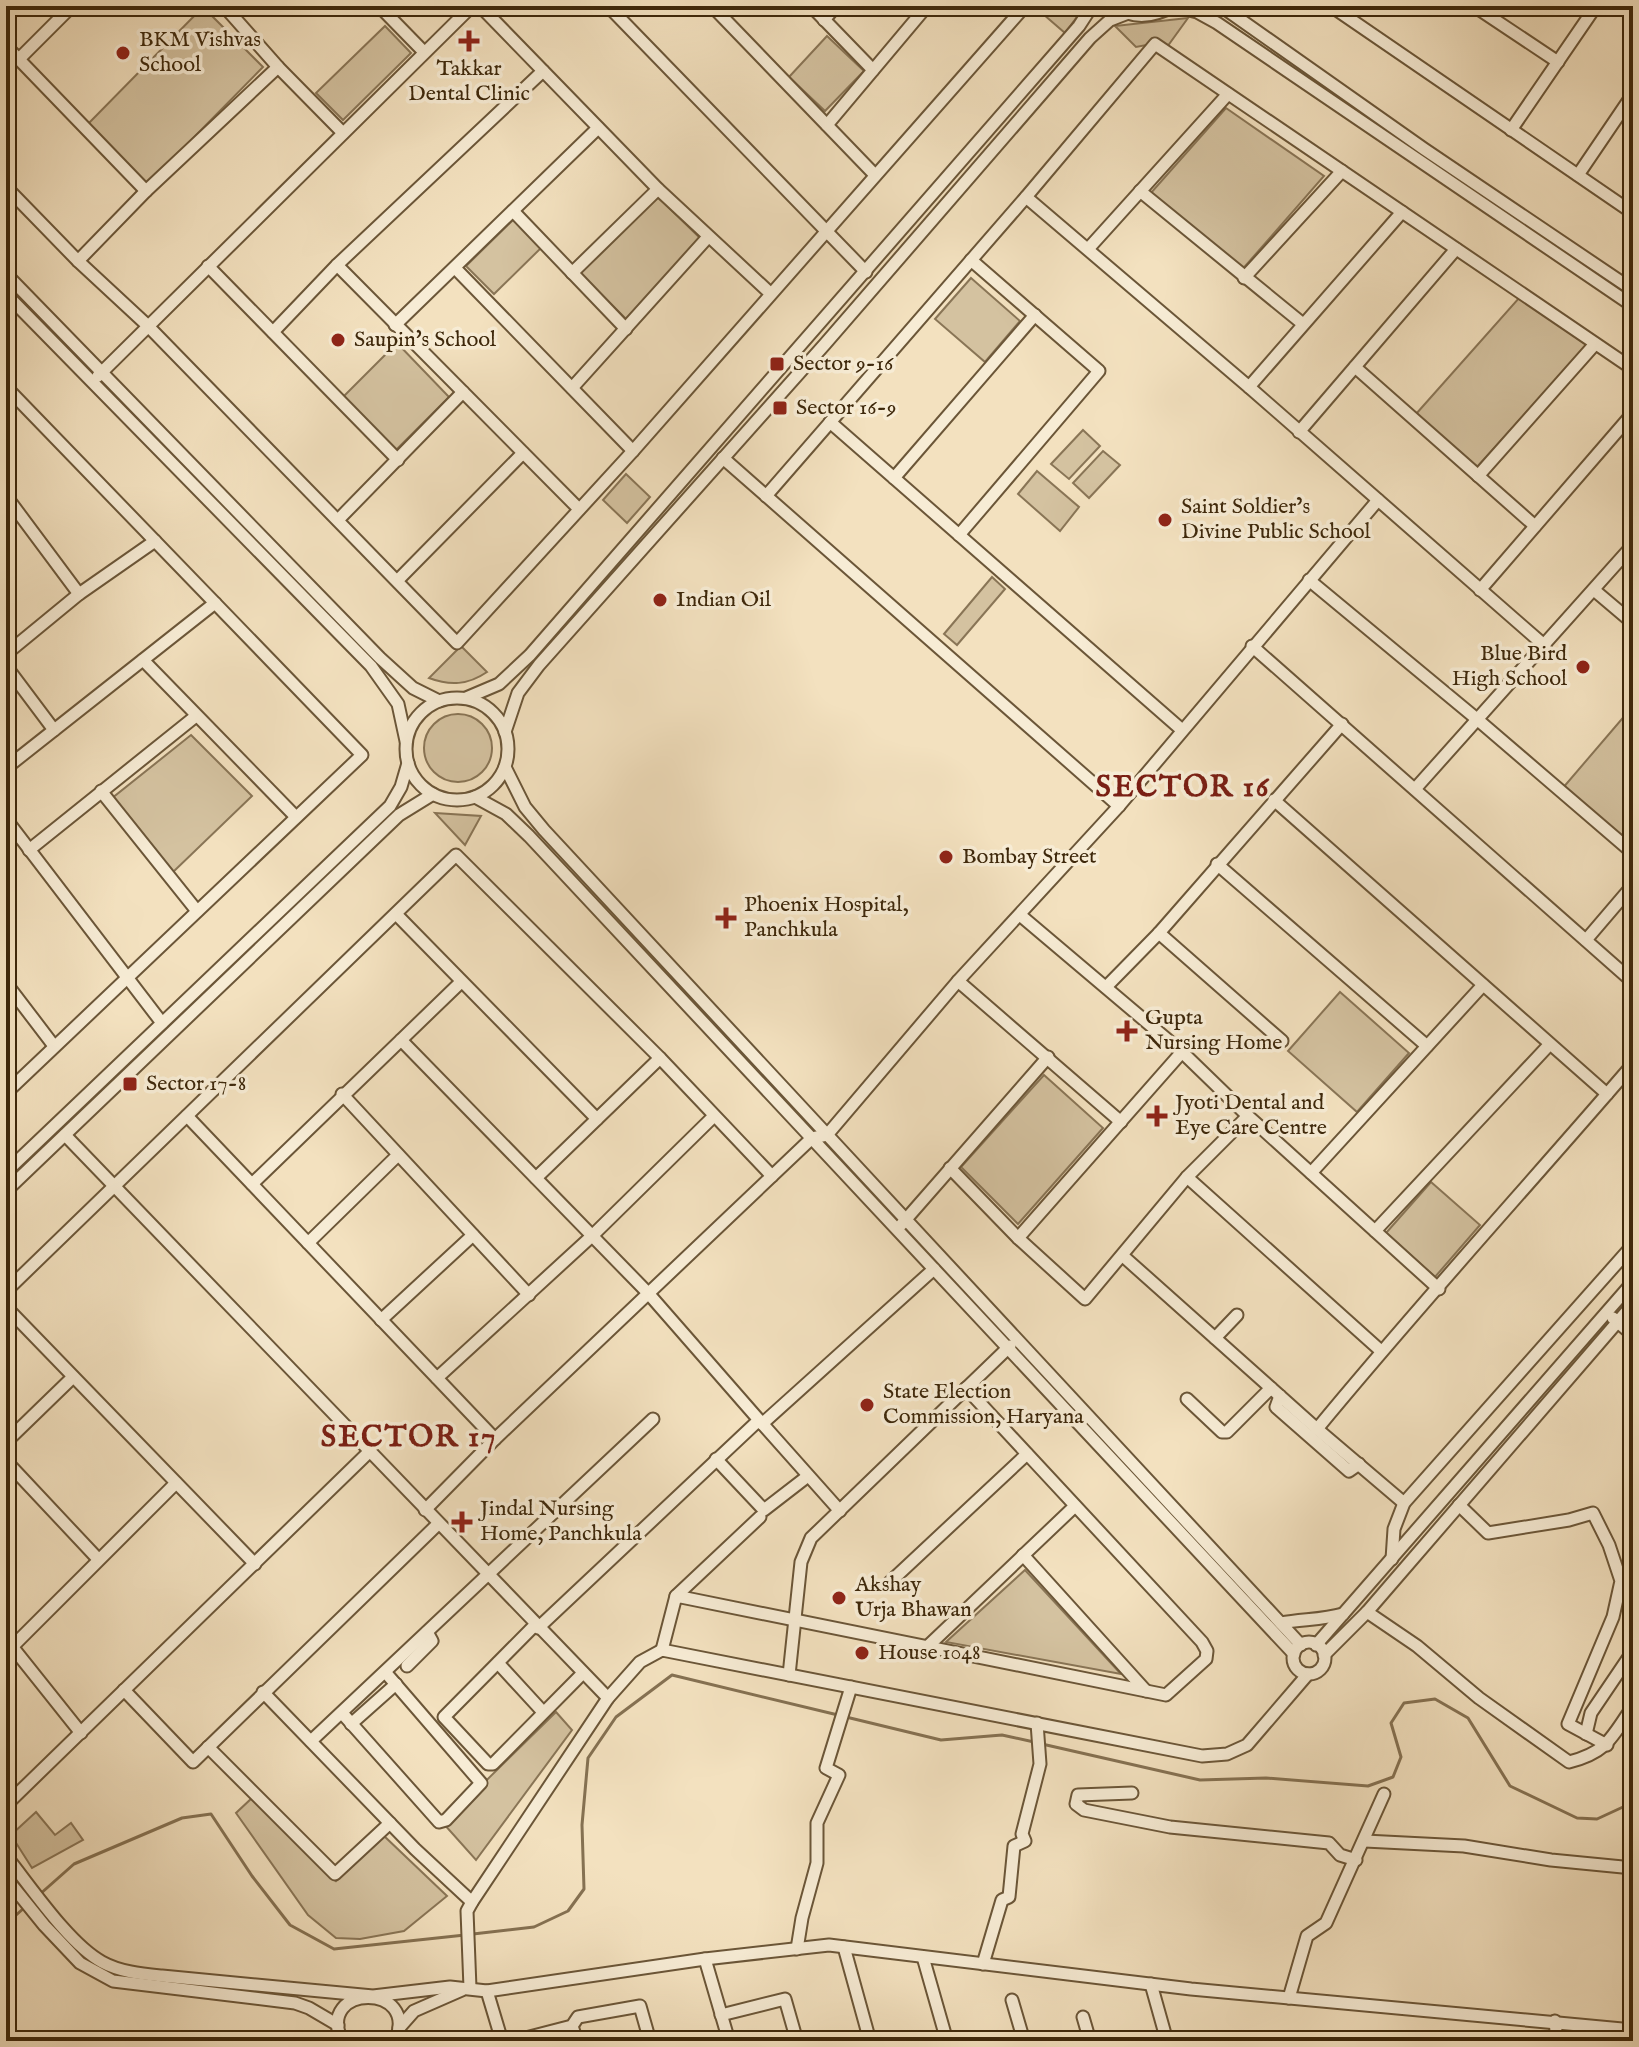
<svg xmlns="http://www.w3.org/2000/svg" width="1639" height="2047" font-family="'IM FELL English',serif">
  <rect width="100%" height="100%" fill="#f3e1bf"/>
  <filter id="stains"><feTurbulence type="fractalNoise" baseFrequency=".0025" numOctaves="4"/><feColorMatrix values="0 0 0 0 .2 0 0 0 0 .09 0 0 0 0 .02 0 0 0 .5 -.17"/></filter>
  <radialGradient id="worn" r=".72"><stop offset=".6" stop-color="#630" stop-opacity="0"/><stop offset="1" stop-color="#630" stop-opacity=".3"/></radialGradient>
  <!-- green -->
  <g fill="#d4c2a0" stroke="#897556" stroke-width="2">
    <polygon points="1038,6 1085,6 1065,33 1036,8"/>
    <polygon points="203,7 263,67 145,187 85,127"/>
    <polygon points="1188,18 1167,47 1157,43 1136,47 1115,26"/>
    <polygon points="385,26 411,53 343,120 316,93"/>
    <polygon points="827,36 864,71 825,111 789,77"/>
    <polygon points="1226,108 1324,176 1240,272 1150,194"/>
    <polygon points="658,197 701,239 626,319 579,272"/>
    <polygon points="514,219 542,247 494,294 466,266"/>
    <polygon points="971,278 1020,321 985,362 935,319"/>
    <polygon points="1519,298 1587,345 1477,467 1416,414"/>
    <polygon points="397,343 449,397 395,451 342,398"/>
    <polygon points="1083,430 1100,446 1069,479 1051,464"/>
    <polygon points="1103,451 1120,465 1089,498 1073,483"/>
    <polygon points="1037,471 1079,507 1060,531 1018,494"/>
    <polygon points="626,474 650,497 627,523 603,500"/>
    <polygon points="992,577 1005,589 957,645 944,634"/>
    <path d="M 461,646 L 487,672 C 468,685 450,686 429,678 Z"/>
    <polygon points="1633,706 1633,851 1562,789"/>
    <circle cx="458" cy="748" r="34"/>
    <polygon points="191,735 252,796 171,874 111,799"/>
    <polygon points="435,813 481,816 465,845"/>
    <polygon points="1340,992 1409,1053 1357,1112 1288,1051"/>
    <polygon points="1044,1075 1103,1128 1018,1224 961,1167"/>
    <polygon points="1431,1182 1480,1225 1435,1277 1386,1233"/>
    <polygon points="1025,1570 1121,1674 946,1642"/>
    <polygon points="556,1712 572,1730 476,1860 443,1823"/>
    <polygon points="252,1798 336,1881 384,1836 447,1896 404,1931 360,1939 336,1938 308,1915 236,1813"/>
    <polygon points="36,1812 55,1835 71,1823 83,1840 32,1868 11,1835"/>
  </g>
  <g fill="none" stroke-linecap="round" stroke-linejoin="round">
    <!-- stream -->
    <g stroke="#857152" stroke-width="3">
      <polyline points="846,1717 941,1740 1002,1735 1034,1742"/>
      <polyline points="1042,1744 1200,1780 1266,1778 1368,1786 1393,1777 1401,1757 1391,1723 1404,1703 1435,1699 1468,1718 1510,1786 1577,1818 1597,1819 1623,1807 1633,1797"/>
      <polyline points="39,1895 74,1864 182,1818 211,1814 252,1876 290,1925 334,1949 465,1935"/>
      <polyline points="6,1924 24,1908"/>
      <polyline points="473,1934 534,1927 568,1911 584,1889 582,1825 588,1758 616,1717 672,1675 838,1715"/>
    </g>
    <!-- minor casing -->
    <g stroke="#6b5638" stroke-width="15">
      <g id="minor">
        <polyline points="224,6 278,67 343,133"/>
        <polyline points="379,6 424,52"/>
        <polyline points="480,6 658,189 770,293"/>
        <polyline points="608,6 866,272"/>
        <polyline points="712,6 875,175"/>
        <polyline points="811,6 873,70"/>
        <path d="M 1113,6 C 1134,20 1153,17 1174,6"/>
        <polyline points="1175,6 1197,12 1217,23 1633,306"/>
        <polyline points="1221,6 1424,149 1633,290"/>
        <polyline points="1331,6 1633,213"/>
        <polyline points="1474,6 1558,62"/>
        <polyline points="824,20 836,6"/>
        <polyline points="6,46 146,191"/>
        <polyline points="19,59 72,6"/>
        <polyline points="827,125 927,6"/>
        <polyline points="1511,130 1596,6"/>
        <polyline points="1578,175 1633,94"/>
        <polyline points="6,187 78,261 147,325 457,643 633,451 1025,6"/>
        <polyline points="1140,191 1303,324"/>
        <polyline points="1026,197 1249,387 1545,646"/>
        <polyline points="513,211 626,329"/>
        <polyline points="1088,249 1228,94"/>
        <polyline points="78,261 146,191 278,67"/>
        <polyline points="337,265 579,509"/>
        <polyline points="208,266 398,460"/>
        <polyline points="455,268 633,451"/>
        <polyline points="572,273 658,189"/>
        <polyline points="6,274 380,658 413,688 439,701"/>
        <polyline points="1244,278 1342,171"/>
        <polyline points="6,294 371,666 398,704 406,741"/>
        <polyline points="395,325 598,128"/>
        <polyline points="273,332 337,265 543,71"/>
        <polyline points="1355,367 1535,526"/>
        <polyline points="98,376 472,6"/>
        <polyline points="6,387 362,755 6,1093"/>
        <polyline points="1249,387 1402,212"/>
        <polyline points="572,388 708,237"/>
        <polyline points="830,422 1182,730"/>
        <polyline points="1299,432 1456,249"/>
        <polyline points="723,458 1119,806"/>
        <polyline points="1478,476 1595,344"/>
        <polyline points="894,478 1035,315"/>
        <polyline points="6,496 79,594"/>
        <polyline points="766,496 1026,197 1155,44 1633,369"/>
        <polyline points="338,520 463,392"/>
        <polyline points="959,535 1099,371 971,260"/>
        <polyline points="398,580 523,453"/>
        <polyline points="1309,580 1478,720 1633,853"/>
        <polyline points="1480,590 1633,413"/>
        <polyline points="1594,590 1633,623"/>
        <polyline points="1252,646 1633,982"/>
        <polyline points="6,654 79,594 155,541"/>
        <polyline points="143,660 296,817"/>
        <polyline points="6,666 54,730"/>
        <circle cx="457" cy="749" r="51"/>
        <polyline points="466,698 499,684 530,655 1079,26 1092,6"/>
        <polyline points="505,732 518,693 539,665 825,344 1090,38 1110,20 1128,13"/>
        <polyline points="505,767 525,807 544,830 1301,1645"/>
        <polyline points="6,768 215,603"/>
        <polyline points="1415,789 1633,545"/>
        <polyline points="101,791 197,911"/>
        <polyline points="475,797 506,814 529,836 1294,1654"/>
        <polyline points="1274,800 1607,1094"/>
        <polyline points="6,819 162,1023"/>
        <polyline points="29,850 196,716"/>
        <polyline points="1217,864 1427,1046"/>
        <polyline points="396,914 597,1119"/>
        <polyline points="1020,915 1182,1052 1248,1116 1439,1289"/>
        <polyline points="1159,933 1282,1041"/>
        <polyline points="1586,940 1633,885"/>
        <polyline points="958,981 1121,1122"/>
        <polyline points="6,983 54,1046"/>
        <polyline points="1106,987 1159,933 1342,724"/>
        <polyline points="401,1040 648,1293 759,1420"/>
        <polyline points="342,1094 529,1295"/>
        <polyline points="187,1116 495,1439"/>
        <polyline points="65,1135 608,1698"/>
        <polyline points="950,1168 1018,1238 1085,1299 1187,1177 1248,1116"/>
        <polyline points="6,1172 390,806 401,787 408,763"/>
        <polyline points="1311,1173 1483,985"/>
        <polyline points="1187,1177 1381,1351"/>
        <polyline points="536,1178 660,1058"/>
        <polyline points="252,1184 461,982"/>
        <polyline points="6,1191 399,815 433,794"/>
        <polyline points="901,1225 1048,1057"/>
        <polyline points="1375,1231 1549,1045"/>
        <polyline points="1018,1238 1182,1052"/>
        <polyline points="308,1243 398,1155"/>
        <polyline points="1123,1256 1317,1429 1404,1503"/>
        <polyline points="6,1291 456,855 660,1058 772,1176"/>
        <polyline points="6,1307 255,1564"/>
        <polyline points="1613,1318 1633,1335"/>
        <polyline points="381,1320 473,1235"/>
        <polyline points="1215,1338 1237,1315"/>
        <polyline points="437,1378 593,1235 714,1116"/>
        <polyline points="1280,1396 1276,1407 1349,1471 1359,1464"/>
        <polyline points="1187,1399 1222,1432 1227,1432 1271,1388"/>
        <polyline points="762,1424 934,1269"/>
        <path d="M 1317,1429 C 1419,1305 1528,1186 1633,1064"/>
        <polyline points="6,1442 73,1377"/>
        <polyline points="716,1459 764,1510 808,1476"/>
        <polyline points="6,1461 98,1559"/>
        <polyline points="1459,1505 1488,1533 1569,1520 1593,1513 1609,1545 1621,1581 1613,1617 1568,1724 1607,1745"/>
        <polyline points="425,1510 495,1439 812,1138 827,1135 958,981 1119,806 1378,500"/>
        <polyline points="1023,1555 1146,1691"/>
        <polyline points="1392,1559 1394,1529 1404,1503 1633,1245"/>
        <polyline points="889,1583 1027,1454"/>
        <polyline points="676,1596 760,1517"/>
        <path d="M 1367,1612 L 1417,1646 L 1479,1698 L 1569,1762 C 1604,1753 1610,1741 1629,1712"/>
        <path d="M 1281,1623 C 1302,1619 1322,1620 1343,1614"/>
        <polyline points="535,1625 444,1717 488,1764 493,1764 583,1673"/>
        <polyline points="538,1628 759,1420 840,1511"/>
        <polyline points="6,1639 81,1733"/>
        <circle cx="1309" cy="1658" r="16"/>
        <polyline points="1316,1645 1633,1282"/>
        <polyline points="12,1647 176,1483"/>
        <polyline points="927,1647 1075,1506"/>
        <polyline points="662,1650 676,1596 1166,1695 1206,1659 1207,1651 1202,1642 966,1388"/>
        <polyline points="1324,1655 1367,1612 1633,1304"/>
        <polyline points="498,1663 543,1712"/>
        <polyline points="407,1666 432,1641 427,1632"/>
        <polyline points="789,1675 801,1562 811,1538 1010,1346"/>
        <polyline points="124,1690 193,1762 438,1524"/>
        <polyline points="263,1692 415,1849 472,1902"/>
        <polyline points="342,1713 439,1822 446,1820 481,1783 386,1673"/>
        <polyline points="351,1724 396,1684"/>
        <polyline points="1586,1734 1591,1713 1633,1651"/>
        <polyline points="311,1741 653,1419"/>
        <polyline points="208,1747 335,1874 390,1823"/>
        <polyline points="1132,1793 1078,1795 1076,1804 1084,1810 1170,1827 1329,1843 1340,1855 1356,1860"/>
        <polyline points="6,1805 369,1452"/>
        <polyline points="1365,1841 1464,1846 1551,1860 1633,1868"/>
        <path d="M 6,1856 C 31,1887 69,1944 102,1962 C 120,1972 142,1974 162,1976 L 373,1996 L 450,1987 L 487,1991 L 705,1959 L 829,1945 L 1191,1989 L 1633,2030"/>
        <polyline points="6,1878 44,1925 80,1963 113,1981 295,2003 309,2008 338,2025"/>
        <polyline points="844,1947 870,2041"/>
        <polyline points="797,1949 802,1918 817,1863 817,1823 839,1775 826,1768 851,1687"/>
        <polyline points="923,1957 947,2041"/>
        <polyline points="705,1959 729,2041"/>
        <polyline points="983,1964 1002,1900 1009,1897 1014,1846 1025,1841 1022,1834 1040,1764 1037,1723"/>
        <polyline points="1151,1984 1167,2041"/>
        <polyline points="470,1988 467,1911 472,1902 608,1698 640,1662 662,1650 1202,1756 1227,1754 1247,1745 1308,1674"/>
        <polyline points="487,1991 502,2041"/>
        <polyline points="1289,1998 1307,1936 1326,1923 1384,1794"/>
        <polyline points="1012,2000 1024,2041"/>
        <polyline points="721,2015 785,1999 797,2041"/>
        <polyline points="1083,2017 1090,2041"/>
        <polyline points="1555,2021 1557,2041"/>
        <polyline points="572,2026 577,2041"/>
        <polyline points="399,2028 414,2011 462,1990"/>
        <path d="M 342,2041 C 315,1983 421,1983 395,2041"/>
        <polyline points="514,2041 572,2026 578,2017 640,2006 650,2041"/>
      </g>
    </g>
    <!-- minor -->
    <use href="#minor" stroke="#f7ecd5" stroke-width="11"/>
  </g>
  <!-- markers -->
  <g fill="#8f2418" stroke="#f7ecd5" stroke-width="3">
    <path d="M465 29h8v8h8v8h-8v8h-8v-8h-8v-8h8z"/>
    <circle cx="123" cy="53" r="8"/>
    <circle cx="338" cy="340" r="8"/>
    <rect x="769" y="356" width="16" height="16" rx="4"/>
    <rect x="772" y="400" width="16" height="16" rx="4"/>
    <circle cx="1165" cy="520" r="8"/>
    <circle cx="660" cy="600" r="8"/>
    <circle cx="1583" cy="667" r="8"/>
    <circle cx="946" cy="857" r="8"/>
    <path d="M722 906h8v8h8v8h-8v8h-8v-8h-8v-8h8z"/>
    <path d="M1123 1019h8v8h8v8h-8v8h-8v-8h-8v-8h8z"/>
    <rect x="122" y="1076" width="16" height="16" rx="4"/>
    <path d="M1153 1104h8v8h8v8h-8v8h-8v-8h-8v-8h8z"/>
    <circle cx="867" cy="1405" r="8"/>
    <path d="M458 1510h8v8h8v8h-8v8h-8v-8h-8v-8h8z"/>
    <circle cx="839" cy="1598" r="8"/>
    <circle cx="862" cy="1653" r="8"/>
  </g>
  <g text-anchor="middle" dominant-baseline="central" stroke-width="7" stroke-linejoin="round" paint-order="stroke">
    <!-- poi labels -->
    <g font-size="22" fill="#3e280b" stroke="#f7ecd5" text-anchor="start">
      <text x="139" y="40">BKM Vishvas<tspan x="139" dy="25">School</tspan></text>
      <text x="469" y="69" text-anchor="middle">Takkar<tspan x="469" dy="25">Dental Clinic</tspan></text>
      <text x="354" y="340">Saupin's School</text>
      <text x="793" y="364">Sector 9-16</text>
      <text x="796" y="408">Sector 16-9</text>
      <text x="1181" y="507">Saint Soldier’s<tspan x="1181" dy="25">Divine Public School</tspan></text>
      <text x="676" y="600">Indian Oil</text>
      <text x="1567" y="654" text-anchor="end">Blue Bird<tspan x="1567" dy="25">High School</tspan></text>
      <text x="962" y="857">Bombay Street</text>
      <text x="744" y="905">Phoenix Hospital,<tspan x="744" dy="25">Panchkula</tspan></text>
      <text x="1145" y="1018">Gupta<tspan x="1145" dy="25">Nursing Home</tspan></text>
      <text x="146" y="1084">Sector 17-8</text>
      <text x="1175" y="1103">Jyoti Dental and<tspan x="1175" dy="25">Eye Care Centre</tspan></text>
      <text x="883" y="1392">State Election<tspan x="883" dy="25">Commission, Haryana</tspan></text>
      <text x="480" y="1509">Jindal Nursing<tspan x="480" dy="25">Home, Panchkula</tspan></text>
      <text x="855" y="1585">Akshay<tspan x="855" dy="25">Urja Bhawan</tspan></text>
      <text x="878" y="1653">House 1048</text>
    </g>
    <!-- district labels -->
    <g font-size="30" font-weight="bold" letter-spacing="2" fill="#7a1f14" stroke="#f7ecd5">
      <text x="1183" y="788">SECTOR 16</text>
      <text x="409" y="1438">SECTOR 17</text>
    </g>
  </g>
  <!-- margin -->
  <rect width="1639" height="2047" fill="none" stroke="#f3e1bf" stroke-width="32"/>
  <rect x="8" y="8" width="1623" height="2031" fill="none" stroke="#3e280b" stroke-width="4"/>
  <rect x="16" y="16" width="1607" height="2015" fill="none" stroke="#3e280b" stroke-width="2"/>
  <rect width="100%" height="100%" filter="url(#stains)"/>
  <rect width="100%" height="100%" fill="url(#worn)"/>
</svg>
